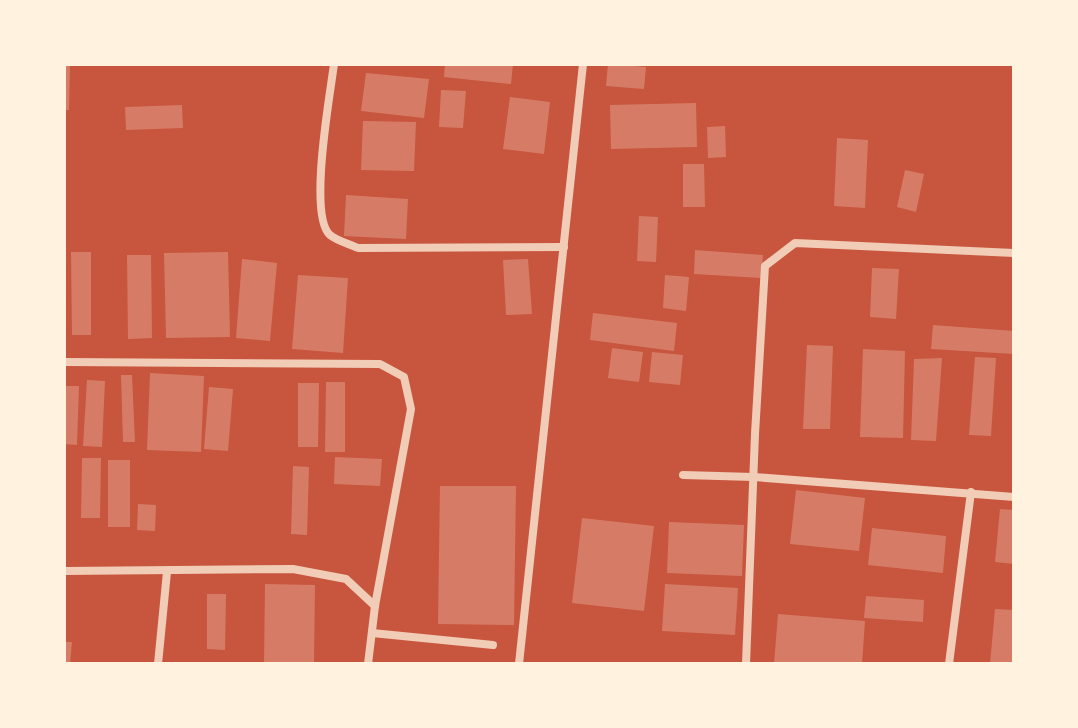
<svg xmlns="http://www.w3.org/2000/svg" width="1078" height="728" font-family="Spectral,serif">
  <rect width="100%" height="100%" fill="#c8553d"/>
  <!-- building -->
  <g fill="#d67c66">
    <polygon points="64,64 70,64 69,110 64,110"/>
    <polygon points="445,64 513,64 511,84 444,77"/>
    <polygon points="608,64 646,67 644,89 606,86"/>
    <polygon points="366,73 429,79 424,118 361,111"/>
    <polygon points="441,90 466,91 463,128 439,127"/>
    <polygon points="510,97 550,102 544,154 503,149"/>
    <polygon points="696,103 697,147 611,149 610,105"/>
    <polygon points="182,105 183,128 126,130 125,107"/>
    <polygon points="363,121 416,122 414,171 361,170"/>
    <polygon points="725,126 726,157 708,158 707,127"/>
    <polygon points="837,138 868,140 865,208 834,206"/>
    <polygon points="683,164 704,164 705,207 683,207"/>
    <polygon points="905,170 924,174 916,212 897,207"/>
    <polygon points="346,195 408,199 406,239 344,236"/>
    <polygon points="639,216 658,217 656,262 637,261"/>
    <polygon points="695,250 763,255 761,278 694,274"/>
    <polygon points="71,252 91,252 91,335 72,335"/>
    <polygon points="228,252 230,337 166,338 164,253"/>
    <polygon points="127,255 151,255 152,338 128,339"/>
    <polygon points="242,259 277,263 270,341 236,338"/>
    <polygon points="528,259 532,314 506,315 503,260"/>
    <polygon points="872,268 899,269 896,319 870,317"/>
    <polygon points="298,275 348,278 343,353 292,349"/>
    <polygon points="665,275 689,277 686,311 663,308"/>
    <polygon points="593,313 677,323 674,351 590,340"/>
    <polygon points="933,325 1014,331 1014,354 931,349"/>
    <polygon points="807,345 833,346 830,429 803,429"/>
    <polygon points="612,348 643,352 639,382 608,378"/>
    <polygon points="863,349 905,351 903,438 860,437"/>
    <polygon points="652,352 683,355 680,385 649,382"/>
    <polygon points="975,357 996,358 991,436 969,435"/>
    <polygon points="942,358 936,441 911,440 914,359"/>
    <polygon points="150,373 204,376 201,452 147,450"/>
    <polygon points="121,375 132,375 135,442 123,442"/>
    <polygon points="87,380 105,381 102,447 83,446"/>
    <polygon points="326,382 345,382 345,452 325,452"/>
    <polygon points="298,383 319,383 318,447 298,447"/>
    <polygon points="64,386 79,386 77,445 64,444"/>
    <polygon points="209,387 233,389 228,451 204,449"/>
    <polygon points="335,457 382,459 380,486 334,484"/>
    <polygon points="82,458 101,458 100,518 81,518"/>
    <rect x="108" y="460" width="22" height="67"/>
    <polygon points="293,466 309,467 307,535 291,534"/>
    <polygon points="440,486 516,486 514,625 438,624"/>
    <polygon points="796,490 865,498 859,551 790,544"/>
    <polygon points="138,504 156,505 155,531 137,530"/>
    <polygon points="1000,509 1014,510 1014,564 995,562"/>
    <polygon points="582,518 654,526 644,611 572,603"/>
    <polygon points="669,522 744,525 742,576 667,573"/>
    <polygon points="872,528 946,536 943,573 868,565"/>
    <polygon points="265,584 315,585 314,664 264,664"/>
    <polygon points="665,584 738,588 735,635 662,631"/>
    <polygon points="207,594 226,594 225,650 207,649"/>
    <polygon points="866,596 924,600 923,622 864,618"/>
    <polygon points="995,609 1014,610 1014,664 990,664"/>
    <polygon points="778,614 865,621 862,664 774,664"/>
    <polygon points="64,642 72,642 70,664 64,664"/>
  </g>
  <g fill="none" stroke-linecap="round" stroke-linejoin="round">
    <!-- minor -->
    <g stroke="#f1ccb7" stroke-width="8">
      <path d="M 334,64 C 330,95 308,216 330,235 C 337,241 350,244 358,248 L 564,247"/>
      <polyline points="64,362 380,364 404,377 411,409 375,606 368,664"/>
      <polyline points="683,475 754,477 1014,497"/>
      <polyline points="64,571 293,569 346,579 375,606"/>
      <polyline points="372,633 493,645"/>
      <polyline points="158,664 167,572"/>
      <polyline points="519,664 583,64"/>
      <polyline points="746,664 755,434 765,266 795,243 1014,253"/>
      <polyline points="949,664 971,492"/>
    </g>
  </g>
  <!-- border -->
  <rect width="1078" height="728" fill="none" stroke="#fff3e0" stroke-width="132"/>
</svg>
